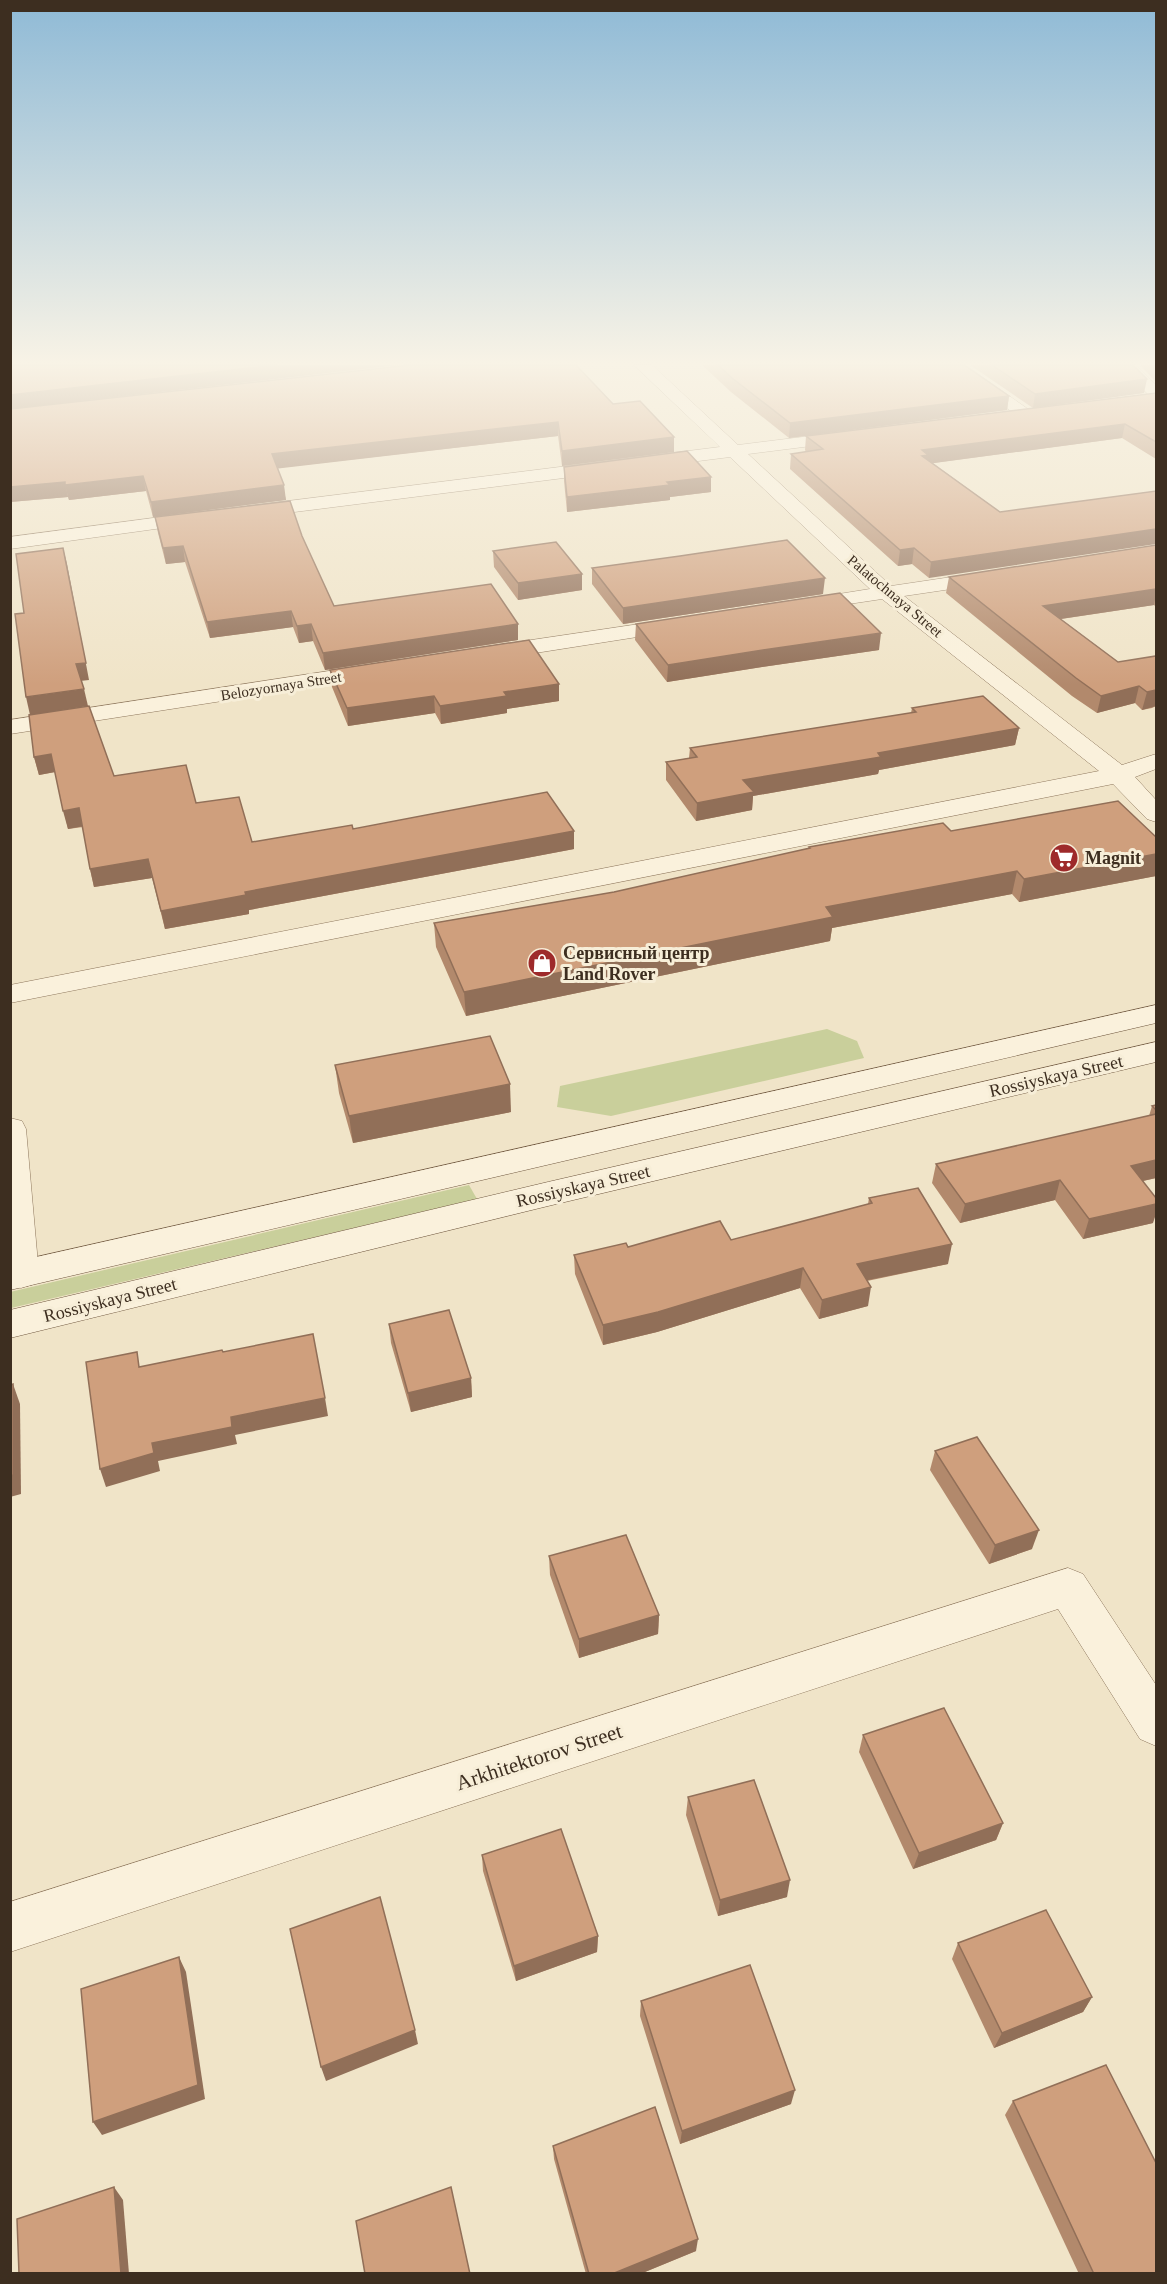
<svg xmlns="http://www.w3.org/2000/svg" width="1167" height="2284" font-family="'Times New Roman',serif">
  <rect width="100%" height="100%" fill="#f0e4c8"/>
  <!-- green -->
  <g fill="#c9cf9b">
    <polygon points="827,1029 857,1041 864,1058 611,1116 557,1107 560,1086"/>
    <polygon points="469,1185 477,1199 11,1308 10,1292"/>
  </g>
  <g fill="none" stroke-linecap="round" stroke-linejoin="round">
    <!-- street casing -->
    <g stroke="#8d765c" stroke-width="1">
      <g id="street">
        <polygon points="634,365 652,365 738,445 851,431 857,432 860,436 851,441 748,454 891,586 992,571 999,573 1002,577 999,581 992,583 904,596 1122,765 1156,754 1156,769 1135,777 1156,800 1156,822 1147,819 1113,784 10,1003 10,985 1099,771 882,599 802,611 795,609 791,605 795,601 870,589 730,457 247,518 238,512 247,506 720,447"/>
        <polygon points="946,365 965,365 1035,414 1027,419 1021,418"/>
        <polygon points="1118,365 1136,365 1156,385 1156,398 1150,396"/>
        <polygon points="199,512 206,514 209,518 206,522 10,549 10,537"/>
        <polygon points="680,618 688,619 691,624 688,629 491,660 483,658 480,653 483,648 491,646"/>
        <polygon points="375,664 383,666 386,671 383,676 10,734 10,720"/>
        <polygon points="10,1118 22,1121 26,1129 39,1275 34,1284 21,1288 10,1285"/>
        <polygon points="1068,1568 1083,1574 1156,1685 1156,1746 1140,1739 1058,1609 10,1952 10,1902"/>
      </g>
    </g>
    <!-- secondary casing -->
    <g stroke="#6f573f" stroke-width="1">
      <g id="secondary">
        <polygon points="1156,1005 1156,1023 10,1290 10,1263"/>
        <polygon points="1156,1042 1156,1062 548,1206 10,1338 10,1310 548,1182"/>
      </g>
    </g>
    <!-- street -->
    <use href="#street" fill="#faf1dc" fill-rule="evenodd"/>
    <!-- secondary -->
    <use href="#secondary" fill="#faf1dc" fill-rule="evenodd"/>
  </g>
  <!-- wall -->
  <g fill="#b2896c">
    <polygon points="702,365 964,365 1009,396 1007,410 789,438 731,392"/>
    <polygon points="970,365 1133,365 1144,393 1033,408"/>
    <polygon points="1140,365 1156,365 1156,382"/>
    <polygon points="1156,393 1156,459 1122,438 933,463 1000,512 929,578 912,564 898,566 790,469 791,454 806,452 805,450 806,436"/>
    <polygon points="613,404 674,437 674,452 562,466 558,436 277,468 286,500 153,517 146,491 69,500 68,497 10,502 10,409"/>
    <polygon points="564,467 711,492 670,497 670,500 567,512 564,481"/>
    <polygon points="155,517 302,536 334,606 518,640 325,670 313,641 299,643 293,627 210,638 185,562 166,564 158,533"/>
    <polygon points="1156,545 1156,607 1154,605 1061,619 1118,662 1156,656 1156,706 1152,708 1142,710 1135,703 1097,713 1072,696 946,593 949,577"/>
    <polygon points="493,551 582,574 582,590 518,600 494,567"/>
    <polygon points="592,568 823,594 623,624 592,584"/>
    <polygon points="636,624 879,650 762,667 667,682 635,640"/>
    <polygon points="330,670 559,684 559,701 507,709 507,713 441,724 435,713 348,726 332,687"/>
    <polygon points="912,708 1019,728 1015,745 879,770 878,774 753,796 752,810 696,821 666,780 666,762 689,758 690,748 911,713"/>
    <polygon points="34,757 114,776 196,803 252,842 353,829 574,831 574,849 249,910 249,914 165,929 152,878 94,887 90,869 83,827 68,829 55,772 39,775"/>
    <polygon points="951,831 1156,837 1156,876 1019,902 1012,894 832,928 830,941 466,1016 436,947 434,923 614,892 808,849 809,847"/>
    <polygon points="335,1065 511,1112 353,1143 339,1093"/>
    <polygon points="1156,1105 1156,1178 1143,1181 1153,1223 1083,1239 1055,1200 960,1223 932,1183 936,1164 1149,1116 1152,1106"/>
    <polygon points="869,1198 948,1264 867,1281 868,1306 819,1319 800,1288 657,1332 603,1345 575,1274 574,1255 628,1247 731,1240 868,1204"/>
    <polygon points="389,1324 471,1378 472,1397 411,1412 391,1343"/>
    <polygon points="935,1451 1032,1549 989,1564 930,1470"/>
    <polygon points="549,1556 659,1615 658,1634 579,1658 550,1575"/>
    <polygon points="863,1735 1003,1823 996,1840 913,1869 859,1752"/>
    <polygon points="688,1797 787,1897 718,1916 686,1815"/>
    <polygon points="482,1855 598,1936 597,1952 516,1981 483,1871"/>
    <polygon points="958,1943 1092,1997 1083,2012 994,2048 952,1959"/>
    <polygon points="641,2001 791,2104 680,2144 640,2016"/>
    <polygon points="1013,2101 1156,2274 1079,2274 1005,2115"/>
    <polygon points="553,2146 696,2251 640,2274 586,2274 554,2159"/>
  </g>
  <!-- shaded-wall -->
  <g fill="#916f58">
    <polygon points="277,365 399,365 10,409 10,395"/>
    <polygon points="1147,379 1144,393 1033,408 1035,394"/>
    <polygon points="1009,396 1007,410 789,438 790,423"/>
    <polygon points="558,422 558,436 274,469 272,454"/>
    <polygon points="1125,424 1122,438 927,464 926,470 922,450"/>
    <polygon points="674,437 674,452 562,466 562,451"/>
    <polygon points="143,476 146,491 69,500 65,485"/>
    <polygon points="711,477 711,492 670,497 670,500 567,512 567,497 667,482"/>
    <polygon points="65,482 68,497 10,502 10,487"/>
    <polygon points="284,485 286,500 153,517 151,502"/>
    <polygon points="1156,529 1156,544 929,578 931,562"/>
    <polygon points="183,546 185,562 166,564 163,548"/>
    <polygon points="63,548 67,564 89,680 80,681 76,664"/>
    <polygon points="914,548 912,564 898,566 900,550"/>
    <polygon points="582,574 582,590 518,600 518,583"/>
    <polygon points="825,578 823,594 623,624 623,608"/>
    <polygon points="1156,589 1156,594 1154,605 1040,622 1043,606"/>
    <polygon points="291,611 293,627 210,638 207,622"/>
    <polygon points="311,624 313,641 299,643 297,626"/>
    <polygon points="518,624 518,640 325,670 323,653"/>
    <polygon points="881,633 879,650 762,667 667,682 668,665 763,650"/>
    <polygon points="559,684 559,701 507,709 507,713 441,724 440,706 504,692"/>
    <polygon points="1139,686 1135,703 1097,713 1101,696"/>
    <polygon points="84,689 88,706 30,715 26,697"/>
    <polygon points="1156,690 1156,706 1142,710 1147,692"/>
    <polygon points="434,696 435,713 348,726 347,708"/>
    <polygon points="1019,728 1015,745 879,770 878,774 753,796 752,810 696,821 697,803 743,780 878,753"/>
    <polygon points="51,754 55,772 39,775 34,757"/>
    <polygon points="79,808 84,826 68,829 63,811"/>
    <polygon points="574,831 574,849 249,910 249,914 165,929 161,911 245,892"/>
    <polygon points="1156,854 1156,876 1019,902 1024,879"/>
    <polygon points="148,859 152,878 94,887 90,869"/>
    <polygon points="1017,871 1012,894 832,928 830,941 466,1016 464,992 826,907"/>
    <polygon points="510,1084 511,1112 353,1143 349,1116"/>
    <polygon points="1156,1160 1156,1178 1124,1185 1131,1166"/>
    <polygon points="1060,1180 1055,1200 960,1223 965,1204"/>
    <polygon points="1156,1204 1156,1214 1153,1223 1083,1239 1089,1219"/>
    <polygon points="952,1244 948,1264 853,1283 857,1264"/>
    <polygon points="803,1268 800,1288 657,1332 603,1345 603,1325"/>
    <polygon points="871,1287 868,1306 819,1319 822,1300"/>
    <polygon points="471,1378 472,1397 411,1412 408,1393"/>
    <polygon points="13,1384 20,1404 21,1494 10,1497"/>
    <polygon points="325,1398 328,1416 235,1435 237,1444 158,1461 160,1471 106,1487 100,1469 152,1443 231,1417"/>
    <polygon points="1039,1530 1032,1549 989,1564 995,1545"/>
    <polygon points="659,1615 658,1634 579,1658 579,1639"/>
    <polygon points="1003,1823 996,1840 913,1869 919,1853"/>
    <polygon points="790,1880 787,1897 718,1916 720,1900"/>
    <polygon points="598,1936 597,1952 516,1981 514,1966"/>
    <polygon points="179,1957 186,1972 205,2099 102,2135 93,2122"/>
    <polygon points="1092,1997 1083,2012 994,2048 1002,2033"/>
    <polygon points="415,2030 418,2044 326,2081 321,2067"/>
    <polygon points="795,2090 791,2104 680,2144 682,2131"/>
    <polygon points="114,2187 123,2200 129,2274 121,2274"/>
    <polygon points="698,2239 696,2251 640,2274 612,2274"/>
  </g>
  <!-- building -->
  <g fill="#cf9f7d" stroke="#916f58" stroke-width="1.5">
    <polygon points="10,365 277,365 10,395"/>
    <polygon points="410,365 576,365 613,404 640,401 674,437 562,451 558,422 272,454 284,485 151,502 143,476 65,485 65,482 10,487 10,409"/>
    <polygon points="718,365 964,365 1009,396 790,423 732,378"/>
    <polygon points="992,365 1133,365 1147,379 1035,394"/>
    <polygon points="1156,393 1156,442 1125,424 922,450 928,455 922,456 1000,512 1156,491 1156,529 931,562 914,548 900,550 791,454 823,449 806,436"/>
    <polygon points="687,451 711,477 667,482 670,485 567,497 564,467"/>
    <polygon points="290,501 302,536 334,606 491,584 518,624 323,653 311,624 297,626 291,611 207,622 183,546 163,548 155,517"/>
    <polygon points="787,540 825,578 623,608 592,568 680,556"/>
    <polygon points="556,542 582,574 518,583 493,551"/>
    <polygon points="1156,545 1156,589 1043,606 1118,662 1156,656 1156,690 1147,692 1139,686 1101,696 1076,678 949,577"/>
    <polygon points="63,548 86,663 76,664 84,689 26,697 15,614 24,613 16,554"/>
    <polygon points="840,593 881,633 763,650 668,665 636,624"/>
    <polygon points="529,640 559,684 504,692 507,696 440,706 434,696 347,708 330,670"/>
    <polygon points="983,696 1019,728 878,753 881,757 743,780 754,792 697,803 666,762 697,757 690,748 916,712 912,708"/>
    <polygon points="89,706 114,776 186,765 196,803 239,797 252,842 352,825 353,829 547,792 574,831 245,892 246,895 161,911 148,859 90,869 79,808 63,811 51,754 34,757 29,715"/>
    <polygon points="1118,801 1156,837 1156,854 1024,879 1017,871 826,907 833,917 464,992 434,923 614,892 810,848 809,847 943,823 951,831"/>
    <polygon points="490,1036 510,1084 349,1116 335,1065"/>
    <polygon points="1156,1105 1156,1110 1152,1106"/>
    <polygon points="1156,1114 1156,1160 1131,1166 1156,1198 1156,1204 1089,1219 1060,1180 965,1204 936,1164"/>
    <polygon points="918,1188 952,1244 857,1264 871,1287 822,1300 803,1268 658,1312 603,1325 574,1255 626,1243 628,1247 720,1221 731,1240 872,1203 869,1198"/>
    <polygon points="449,1310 471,1378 408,1393 389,1324"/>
    <polygon points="313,1334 325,1398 231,1417 232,1427 152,1443 154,1453 100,1469 86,1362 137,1352 139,1367 222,1350 223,1352"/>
    <polygon points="13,1384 13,1475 10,1476 10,1385"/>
    <polygon points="977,1437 1039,1530 995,1545 935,1451"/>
    <polygon points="626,1535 659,1615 579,1639 549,1556"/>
    <polygon points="944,1708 1003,1823 919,1853 863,1735"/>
    <polygon points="754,1780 790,1880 720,1900 688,1797"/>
    <polygon points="561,1829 598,1936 514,1966 482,1855"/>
    <polygon points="380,1897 415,2030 321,2067 290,1929"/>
    <polygon points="1046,1910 1092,1997 1002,2033 958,1943"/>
    <polygon points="179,1957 198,2085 93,2122 81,1989"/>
    <polygon points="750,1965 795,2090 682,2131 641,2001"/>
    <polygon points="1106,2065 1156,2163 1156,2274 1094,2274 1013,2101"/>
    <polygon points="655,2107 698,2239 612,2274 589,2274 553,2146"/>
    <polygon points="114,2187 121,2274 19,2274 17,2219"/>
    <polygon points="451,2187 470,2274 365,2274 356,2221"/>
  </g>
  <!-- sky -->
  <linearGradient id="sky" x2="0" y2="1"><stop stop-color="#8fbad6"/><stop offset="0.53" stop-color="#f8f3e6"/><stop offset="1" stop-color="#f8f3e6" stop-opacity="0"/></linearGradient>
  <rect width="1167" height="685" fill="url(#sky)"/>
  <!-- icons -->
  <defs>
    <g id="supermarket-disc" transform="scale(1.5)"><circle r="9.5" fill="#9e2a2b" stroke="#f7eed8"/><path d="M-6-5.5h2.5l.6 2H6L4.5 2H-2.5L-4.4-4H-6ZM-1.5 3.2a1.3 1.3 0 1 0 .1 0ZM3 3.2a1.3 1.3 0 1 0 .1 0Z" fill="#fff"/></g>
    <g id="shop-disc" transform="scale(1.5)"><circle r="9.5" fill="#9e2a2b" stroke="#f7eed8"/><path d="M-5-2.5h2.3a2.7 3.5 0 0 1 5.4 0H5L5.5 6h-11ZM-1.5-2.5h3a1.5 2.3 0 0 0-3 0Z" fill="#fff"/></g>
  </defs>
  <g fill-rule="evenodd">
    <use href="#supermarket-disc" x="1064" y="858"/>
    <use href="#shop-disc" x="542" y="963"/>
  </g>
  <g text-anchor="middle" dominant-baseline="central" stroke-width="6" stroke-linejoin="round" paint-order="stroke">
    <!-- far-street labels -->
    <g font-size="15" fill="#3d2e20" stroke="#f7eed8">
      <text transform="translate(895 596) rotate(40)">Palatochnaya Street</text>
      <text transform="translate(281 686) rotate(-9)">Belozyornaya Street</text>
    </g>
    <!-- poi labels -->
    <g font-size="18" font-weight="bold" fill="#3d2e20" stroke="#f7eed8" text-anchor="start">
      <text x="1085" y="858">Magnit</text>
      <text x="563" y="953">Сервисный центр<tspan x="563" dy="21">Land Rover</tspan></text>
    </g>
    <!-- street labels -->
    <g font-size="18" fill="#3d2e20" stroke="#f7eed8">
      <text transform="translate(1056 1076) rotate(-13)">Rossiyskaya Street</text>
      <text transform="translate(583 1186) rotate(-13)">Rossiyskaya Street</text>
      <text transform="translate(110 1300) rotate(-14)">Rossiyskaya Street</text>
    </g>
    <!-- near-street labels -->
    <g font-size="21" fill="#3d2e20" stroke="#f7eed8">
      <text transform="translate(539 1757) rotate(-18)">Arkhitektorov Street</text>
    </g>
  </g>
  <!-- border -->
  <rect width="1167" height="2284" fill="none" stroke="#3d2e20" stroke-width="24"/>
</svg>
